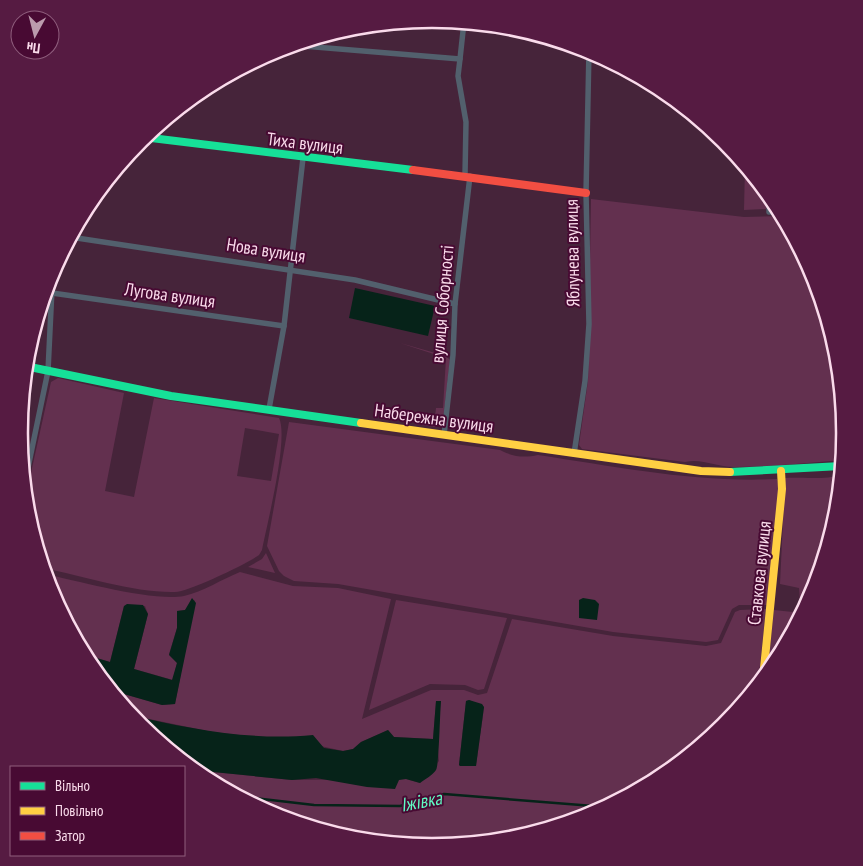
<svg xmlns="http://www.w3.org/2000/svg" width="863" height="866" font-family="'PT Sans Narrow',sans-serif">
  <rect width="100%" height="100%" fill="#46243a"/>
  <!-- green -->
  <g fill="#63304f" fill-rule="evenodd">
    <polygon points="745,166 765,191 766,209 744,210"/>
    <path d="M 591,199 L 744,217 L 782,216 L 784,224 L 787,224 L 813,273 L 836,351 L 844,432 L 842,460 C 806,463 770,467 734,467 C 716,467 702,458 685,462 L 582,449 L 579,445 L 588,381 Z"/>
    <polygon points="400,343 446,356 450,360 443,420 435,427 414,424 418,422 434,425 436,408 443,408 446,358"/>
    <path d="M 58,378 L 124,393 L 105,491 L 134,497 L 154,398 L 279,418 C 289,438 267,524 262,550 L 259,555 C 247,564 188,592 175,592 C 135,593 83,576 43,568 L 27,515 L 25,500 L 51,382 ZM 245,428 L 279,434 L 271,481 L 237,476 Z"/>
    <path d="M 289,422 L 500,450 C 513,457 524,458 538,455 C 618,467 697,483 777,479 L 779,490 L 767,605 L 739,605 L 732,609 L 718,640 L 706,642 L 613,632 L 338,584 L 294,581 L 284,576 L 279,571 L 267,546 Z"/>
    <path d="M 840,475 C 836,518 827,566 806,604 L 800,602 L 799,588 L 780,584 L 785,478 C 801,477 827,480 840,475 Z"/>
    <polygon points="266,553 275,573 248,567 262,559"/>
    <path d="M 240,572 L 293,586 L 338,588 L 391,599 L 362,719 L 431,690 L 464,690 L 478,695 L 487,693 L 512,619 L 613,636 L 706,646 L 721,643 L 735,612 L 740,610 L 766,609 L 758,684 L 724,726 L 661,778 L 590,816 L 512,839 L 432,847 L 351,839 L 274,816 L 202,778 L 193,770 L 292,780 L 406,779 L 420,783 L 439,761 L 437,741 L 441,701 L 436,701 L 433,739 L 394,737 L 388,730 L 361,742 L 353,749 L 343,751 L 285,738 L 257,737 L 212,732 L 130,715 L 110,690 L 162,705 L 175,704 L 195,600 L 185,610 L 177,611 L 177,628 L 169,654 L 177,663 L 173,680 L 134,669 L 148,614 L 145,606 L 124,606 L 110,662 L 83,654 L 50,593 L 45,574 C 78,581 154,602 184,596 C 203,592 222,579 240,572 ZM 469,700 L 484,707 L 476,766 L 460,766 L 459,764 L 466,701 Z"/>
    <polygon points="396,600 507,618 484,689 478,690 465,685 430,684 369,710"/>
    <polygon points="774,610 802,613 775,663 768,663 767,674"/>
  </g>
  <!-- water -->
  <g fill="#062319">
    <polygon points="355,288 435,306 428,336 349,318"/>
    <polygon points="192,598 196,603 175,704 162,705 110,690 83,654 110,662 124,606 127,604 143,605 148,614 134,669 172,680 177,663 169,655 177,628 177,611 185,610"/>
    <polygon points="583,598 595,600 599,604 597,620 579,618 579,600"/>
    <polygon points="469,700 482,704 484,707 476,766 460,766 459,765 466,701"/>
    <path d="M 436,701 L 441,701 C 440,711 439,766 436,770 C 433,775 425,779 420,783 L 406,779 L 399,780 L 395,789 L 367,787 L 316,778 L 292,780 L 193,770 L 140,727 L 130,715 C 190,729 252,741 313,735 L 324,748 L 343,751 L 353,749 L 361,742 L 388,730 L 394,737 L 433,739 Z"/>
  </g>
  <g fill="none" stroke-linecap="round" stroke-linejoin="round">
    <!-- stream -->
    <polyline stroke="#062319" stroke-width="2.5" points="236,796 314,805 400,806 444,794 606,807"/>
    <!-- street -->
    <g stroke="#52606d" stroke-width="5.5">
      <polyline points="291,45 460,59 464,22"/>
      <polyline points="460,59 458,76 466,122 465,175"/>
      <polyline points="770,196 769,212 780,211"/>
      <polyline points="70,237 355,280 455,304"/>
      <polyline points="52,293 284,326"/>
      <polyline points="23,394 26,394"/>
      <polyline points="269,409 284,326 303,158"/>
      <polyline points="444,435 453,355 455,304 470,176"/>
      <polyline points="574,454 585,381 589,324 586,193 589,50"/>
      <polyline points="24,487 48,371 53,268"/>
    </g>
    <!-- fast -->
    <g stroke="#16e098" stroke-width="8">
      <polyline points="143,137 413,170"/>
      <polyline points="25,366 171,396 361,423"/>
      <polyline points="730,472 841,466"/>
    </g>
    <!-- slow -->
    <g stroke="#ffcf43" stroke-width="8">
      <polyline points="361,423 701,471 730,472"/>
      <polyline points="763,678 782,489 781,471"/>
    </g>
    <!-- jam -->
    <polyline stroke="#f24e42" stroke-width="8" points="413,170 586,193"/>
  </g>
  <g text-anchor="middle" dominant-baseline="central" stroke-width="4" stroke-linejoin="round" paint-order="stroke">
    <!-- street labels -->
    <g font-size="18" fill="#fadbeb" stroke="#480a33">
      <text transform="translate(305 143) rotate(7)">Тиха вулиця</text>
      <text transform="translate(266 250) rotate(9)">Нова вулиця</text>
      <text transform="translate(572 253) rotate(-91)">Яблунева вулиця</text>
      <text transform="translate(170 295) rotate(8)">Лугова вулиця</text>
      <text transform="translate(442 304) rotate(-85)">вулиця Соборності</text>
      <text transform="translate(434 418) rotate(8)">Набережна вулиця</text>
      <text transform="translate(759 573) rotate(-84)">Ставкова вулиця</text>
    </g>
    <!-- water labels -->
    <g font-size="19" font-style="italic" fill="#60fcc3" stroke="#480a33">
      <text transform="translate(421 801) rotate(-11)">Іжівка</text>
    </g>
  </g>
  <!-- crop -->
  <path d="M0 0H863V866H0ZM432 28H432A404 404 0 0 1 836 432V434A404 404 0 0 1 432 838H432A404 404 0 0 1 28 434V432A404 404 0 0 1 432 28Z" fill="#561b42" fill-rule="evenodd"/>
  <path fill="none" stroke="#fadbeb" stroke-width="2.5" d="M432 28H432A404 404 0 0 1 836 432V434A404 404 0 0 1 432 838H432A404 404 0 0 1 28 434V432A404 404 0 0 1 432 28Z"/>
  <!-- legend -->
  <rect x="10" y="766" width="175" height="90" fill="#480a33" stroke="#8f5e7d"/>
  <rect x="20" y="782" width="25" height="8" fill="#16e098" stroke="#8f5e7d"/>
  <text x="55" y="791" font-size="15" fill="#fadbeb">Вільно</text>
  <rect x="20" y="807" width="25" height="8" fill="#ffcf43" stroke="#8f5e7d"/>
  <text x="55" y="816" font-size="15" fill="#fadbeb">Повільно</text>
  <rect x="20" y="832" width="25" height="8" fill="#f24e42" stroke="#8f5e7d"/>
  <text x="55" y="841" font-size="15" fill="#fadbeb">Затор</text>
  <!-- north arrow -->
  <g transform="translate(35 35) rotate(187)"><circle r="24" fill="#480a33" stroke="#8f5e7d"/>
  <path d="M0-4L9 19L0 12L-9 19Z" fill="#bb9bad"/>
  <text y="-8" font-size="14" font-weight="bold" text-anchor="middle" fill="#fadbeb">Пн</text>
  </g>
</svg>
